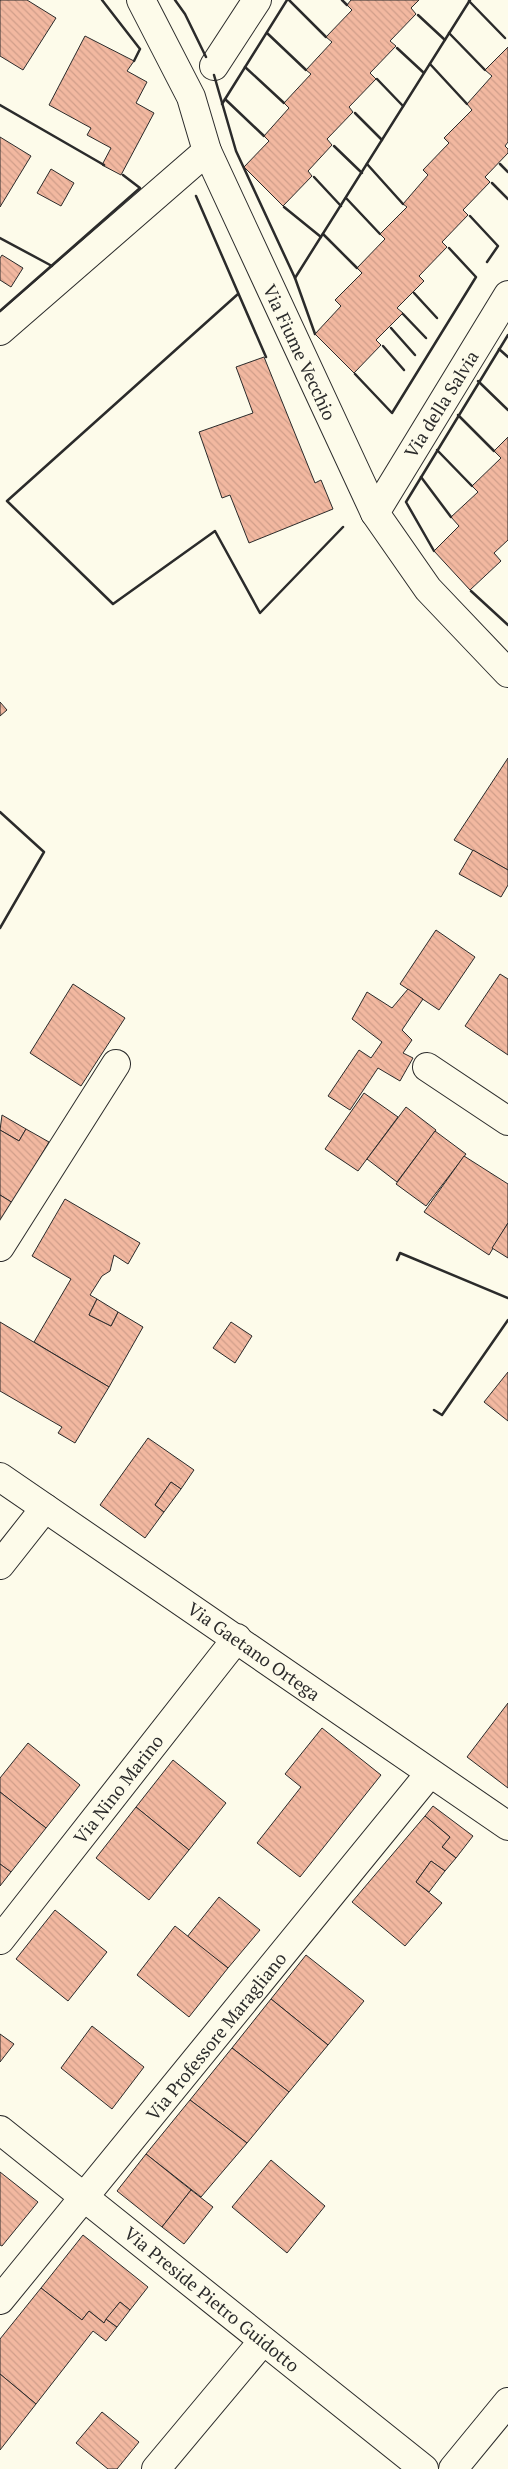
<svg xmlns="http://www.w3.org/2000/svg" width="508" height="2469" font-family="'PT Serif',serif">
  <defs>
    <pattern id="building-back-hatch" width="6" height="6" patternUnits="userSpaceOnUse" patternTransform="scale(1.25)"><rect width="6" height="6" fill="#f2b8a0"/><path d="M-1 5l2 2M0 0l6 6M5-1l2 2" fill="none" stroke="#d09e8a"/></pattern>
  </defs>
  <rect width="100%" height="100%" fill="#fdfbea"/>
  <!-- building -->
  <g fill="url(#building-back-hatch)" stroke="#2b2b2b">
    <polygon points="0,0 27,0 56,18 23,70 0,56"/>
    <polygon points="351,0 419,0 411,8 416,14 390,41 396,46 370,73 376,79 349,107 353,112 327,139 332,145 308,171 312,176 283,206 244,167 269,141 264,136 289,108 284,103 311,74 306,70 332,42 326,37 352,10 347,5"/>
    <polygon points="85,36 134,61 127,71 147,82 136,103 154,113 121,175 102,165 111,148 87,135 91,128 49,105"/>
    <polygon points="508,47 508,142 505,146 508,149 508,153 485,177 490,182 463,210 468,215 442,242 447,247 419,276 424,281 397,308 403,313 376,340 381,345 354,373 315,334 341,306 335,300 362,273 357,268 385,239 380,234 407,207 403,204 428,175 423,170 449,143 444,138 472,110 467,104 492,76 485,70"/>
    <polygon points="0,137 31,156 0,207"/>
    <polygon points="51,169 74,183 61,206 37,193"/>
    <polygon points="2,255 23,268 11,287 0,280 0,258"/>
    <polygon points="264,357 315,483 321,480 333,509 249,543 230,495 222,498 199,432 253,413 236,367"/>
    <polygon points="508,437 508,540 494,553 501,561 470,590 434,551 459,526 451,517 478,492 472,486 501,458 494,451"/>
    <polygon points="0,702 7,710 0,716"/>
    <polygon points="508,758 508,870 454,840"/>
    <polygon points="473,850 508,870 508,885 501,897 459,874"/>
    <polygon points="436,930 475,957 439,1010 400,984"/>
    <polygon points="500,974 508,979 508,1055 465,1026"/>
    <polygon points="73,984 125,1018 81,1086 30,1053"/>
    <polygon points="408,989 423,999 402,1030 412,1040 403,1053 413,1058 400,1081 378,1068 350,1110 328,1096 359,1050 371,1058 382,1042 352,1019 367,992 392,1008"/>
    <polygon points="364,1093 398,1117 358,1171 325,1149"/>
    <polygon points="406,1107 436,1130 397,1182 367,1159"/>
    <polygon points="2,1115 26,1129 19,1141 0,1130"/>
    <polygon points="26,1129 49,1142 13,1203 0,1195 0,1130 19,1141"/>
    <polygon points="435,1131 466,1154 426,1206 396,1184"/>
    <polygon points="464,1156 508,1184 508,1223 489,1255 424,1212"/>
    <polygon points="0,1195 13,1203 0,1224"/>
    <polygon points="65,1199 140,1243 128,1264 114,1255 110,1271 102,1276 90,1295 97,1299 89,1315 111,1326 118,1312 143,1327 109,1387 34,1342 71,1279 32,1256"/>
    <polygon points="508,1223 508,1258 492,1248"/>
    <polygon points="97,1299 118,1312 111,1326 89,1315"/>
    <polygon points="0,1322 109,1387 75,1443 58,1433 62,1427 0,1391"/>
    <polygon points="231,1322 252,1336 235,1363 213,1348"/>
    <polygon points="508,1372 508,1421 484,1402"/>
    <polygon points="148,1438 194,1470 181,1489 171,1482 155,1505 164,1512 145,1538 100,1505"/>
    <polygon points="171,1482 181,1489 164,1512 155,1505"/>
    <polygon points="508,1703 508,1788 467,1757"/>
    <polygon points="322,1728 381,1775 300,1877 257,1843 301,1787 285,1774"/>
    <polygon points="28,1743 80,1785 46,1828 0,1792 0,1778"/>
    <polygon points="173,1760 226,1803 189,1850 136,1807"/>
    <polygon points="0,1792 46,1828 11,1872 0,1864"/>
    <polygon points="433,1806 473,1836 456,1858 442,1847 450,1837 425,1816"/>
    <polygon points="136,1807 189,1850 149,1900 96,1858"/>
    <polygon points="425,1816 450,1837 442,1847 456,1858 445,1871 431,1861 416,1882 442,1903 405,1946 352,1902"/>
    <polygon points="431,1861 445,1871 429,1892 416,1882"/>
    <polygon points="0,1864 11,1872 0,1886"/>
    <polygon points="219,1897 260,1930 228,1968 187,1937"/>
    <polygon points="55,1910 107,1952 68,2001 16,1959"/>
    <polygon points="175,1926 228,1968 189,2017 137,1975"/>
    <polygon points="306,1955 364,2001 328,2045 271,1999"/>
    <polygon points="271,1999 328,2045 289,2092 232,2048"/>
    <polygon points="92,2026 144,2067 112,2109 61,2068"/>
    <polygon points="0,2034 14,2044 0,2062"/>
    <polygon points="232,2048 289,2092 247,2143 190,2100"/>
    <polygon points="190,2100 247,2143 201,2197 146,2154"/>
    <polygon points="146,2154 191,2190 162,2227 117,2191"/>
    <polygon points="271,2160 325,2206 287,2253 232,2207"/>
    <polygon points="0,2172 38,2202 2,2246 0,2245"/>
    <polygon points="191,2190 213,2207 184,2244 162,2227"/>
    <polygon points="83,2235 148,2287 130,2310 120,2302 104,2323 89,2311 82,2320 41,2288"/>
    <polygon points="41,2288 82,2320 89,2311 104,2323 106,2319 117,2327 106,2341 93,2331 36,2404 0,2374 0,2339"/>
    <polygon points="120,2302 130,2310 117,2327 106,2319"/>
    <polygon points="0,2374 36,2404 0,2450"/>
    <polygon points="102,2412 139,2442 117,2469 108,2469 76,2443"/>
  </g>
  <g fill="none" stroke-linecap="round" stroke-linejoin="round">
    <!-- minor casing -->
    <g stroke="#2b2b2b" stroke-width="30">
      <g id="minor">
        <polyline points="141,0 191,97 207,151 375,513 428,589 508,673"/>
        <polyline points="214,66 257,0"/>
        <polyline points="0,331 207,151"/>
        <polyline points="375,513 508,295"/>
        <polyline points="427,1067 508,1121"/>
        <polyline points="0,1247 116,1064"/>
        <polyline points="0,1477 508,1826"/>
        <polyline points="0,1565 45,1508"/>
        <polyline points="0,1940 237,1638"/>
        <polyline points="0,2130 424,2469"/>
        <polyline points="0,2300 430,1773"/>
        <polyline points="156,2469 263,2341"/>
        <polyline points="453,2469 508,2402"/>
      </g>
    </g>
    <!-- minor -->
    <use href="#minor" stroke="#fdfbea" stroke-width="28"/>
    <!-- wall -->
    <g stroke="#2b2b2b" stroke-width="2.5">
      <polyline points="102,0 140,49 134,61"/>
      <polyline points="175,0 185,14 206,57"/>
      <polyline points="289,0 326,37"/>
      <polyline points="342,0 347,5"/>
      <polyline points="469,1 505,38"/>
      <polyline points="418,15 445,40"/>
      <polyline points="267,33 306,70"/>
      <polyline points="449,33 485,70"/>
      <polyline points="397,48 424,73"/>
      <polyline points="430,64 467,104"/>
      <polyline points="245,67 284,103"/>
      <polyline points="214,75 236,151 295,278 315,334"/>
      <polyline points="377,79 403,106"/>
      <polyline points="225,99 264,136"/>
      <polyline points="222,104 287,0"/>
      <polyline points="0,105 104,165"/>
      <polyline points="355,113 382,140"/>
      <polyline points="334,146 362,173"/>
      <polyline points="367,164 403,204"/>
      <polyline points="500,164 508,172"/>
      <polyline points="314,177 341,206"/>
      <polyline points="492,183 508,199"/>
      <polyline points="196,196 266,357"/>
      <polyline points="346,198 380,234"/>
      <polyline points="284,207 321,237"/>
      <polyline points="470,216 498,246 487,262"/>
      <polyline points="323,234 357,268"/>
      <polyline points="0,238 52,266"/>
      <polyline points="295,278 470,0"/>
      <polyline points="414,293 437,318"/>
      <polyline points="238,294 7,501 113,604 215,531 260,613 343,527"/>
      <polyline points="0,311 140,188 123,175"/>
      <polyline points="403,314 426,338"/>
      <polyline points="391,328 415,355"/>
      <polyline points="383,346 404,370"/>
      <polyline points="499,349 508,357"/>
      <polyline points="355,374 392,413 476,277 449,248"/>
      <polyline points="478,381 508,410"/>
      <polyline points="458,415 494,451"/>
      <polyline points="437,450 472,486"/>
      <polyline points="421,477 451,517"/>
      <polyline points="434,551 406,502 508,335"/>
      <polyline points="471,591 508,625"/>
      <polyline points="0,812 44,852 0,928"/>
      <polyline points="397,1260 400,1253 508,1298"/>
      <polyline points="434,1410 442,1415 508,1320"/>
    </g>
  </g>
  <g text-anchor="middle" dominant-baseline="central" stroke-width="4" stroke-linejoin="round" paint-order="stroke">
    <!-- street labels -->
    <g font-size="18" fill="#2b2b2b" stroke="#fdfbea">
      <text transform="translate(300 352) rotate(65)">Via Fiume Vecchio</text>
      <text transform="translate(441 404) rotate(-58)">Via della Salvia</text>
      <text transform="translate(254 1651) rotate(35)">Via Gaetano Ortega</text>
      <text transform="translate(118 1789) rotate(-52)">Via Nino Marino</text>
      <text transform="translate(216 2036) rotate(-51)">Via Professore Maragliano</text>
      <text transform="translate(212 2299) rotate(39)">Via Preside Pietro Guidotto</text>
    </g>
  </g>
</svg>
